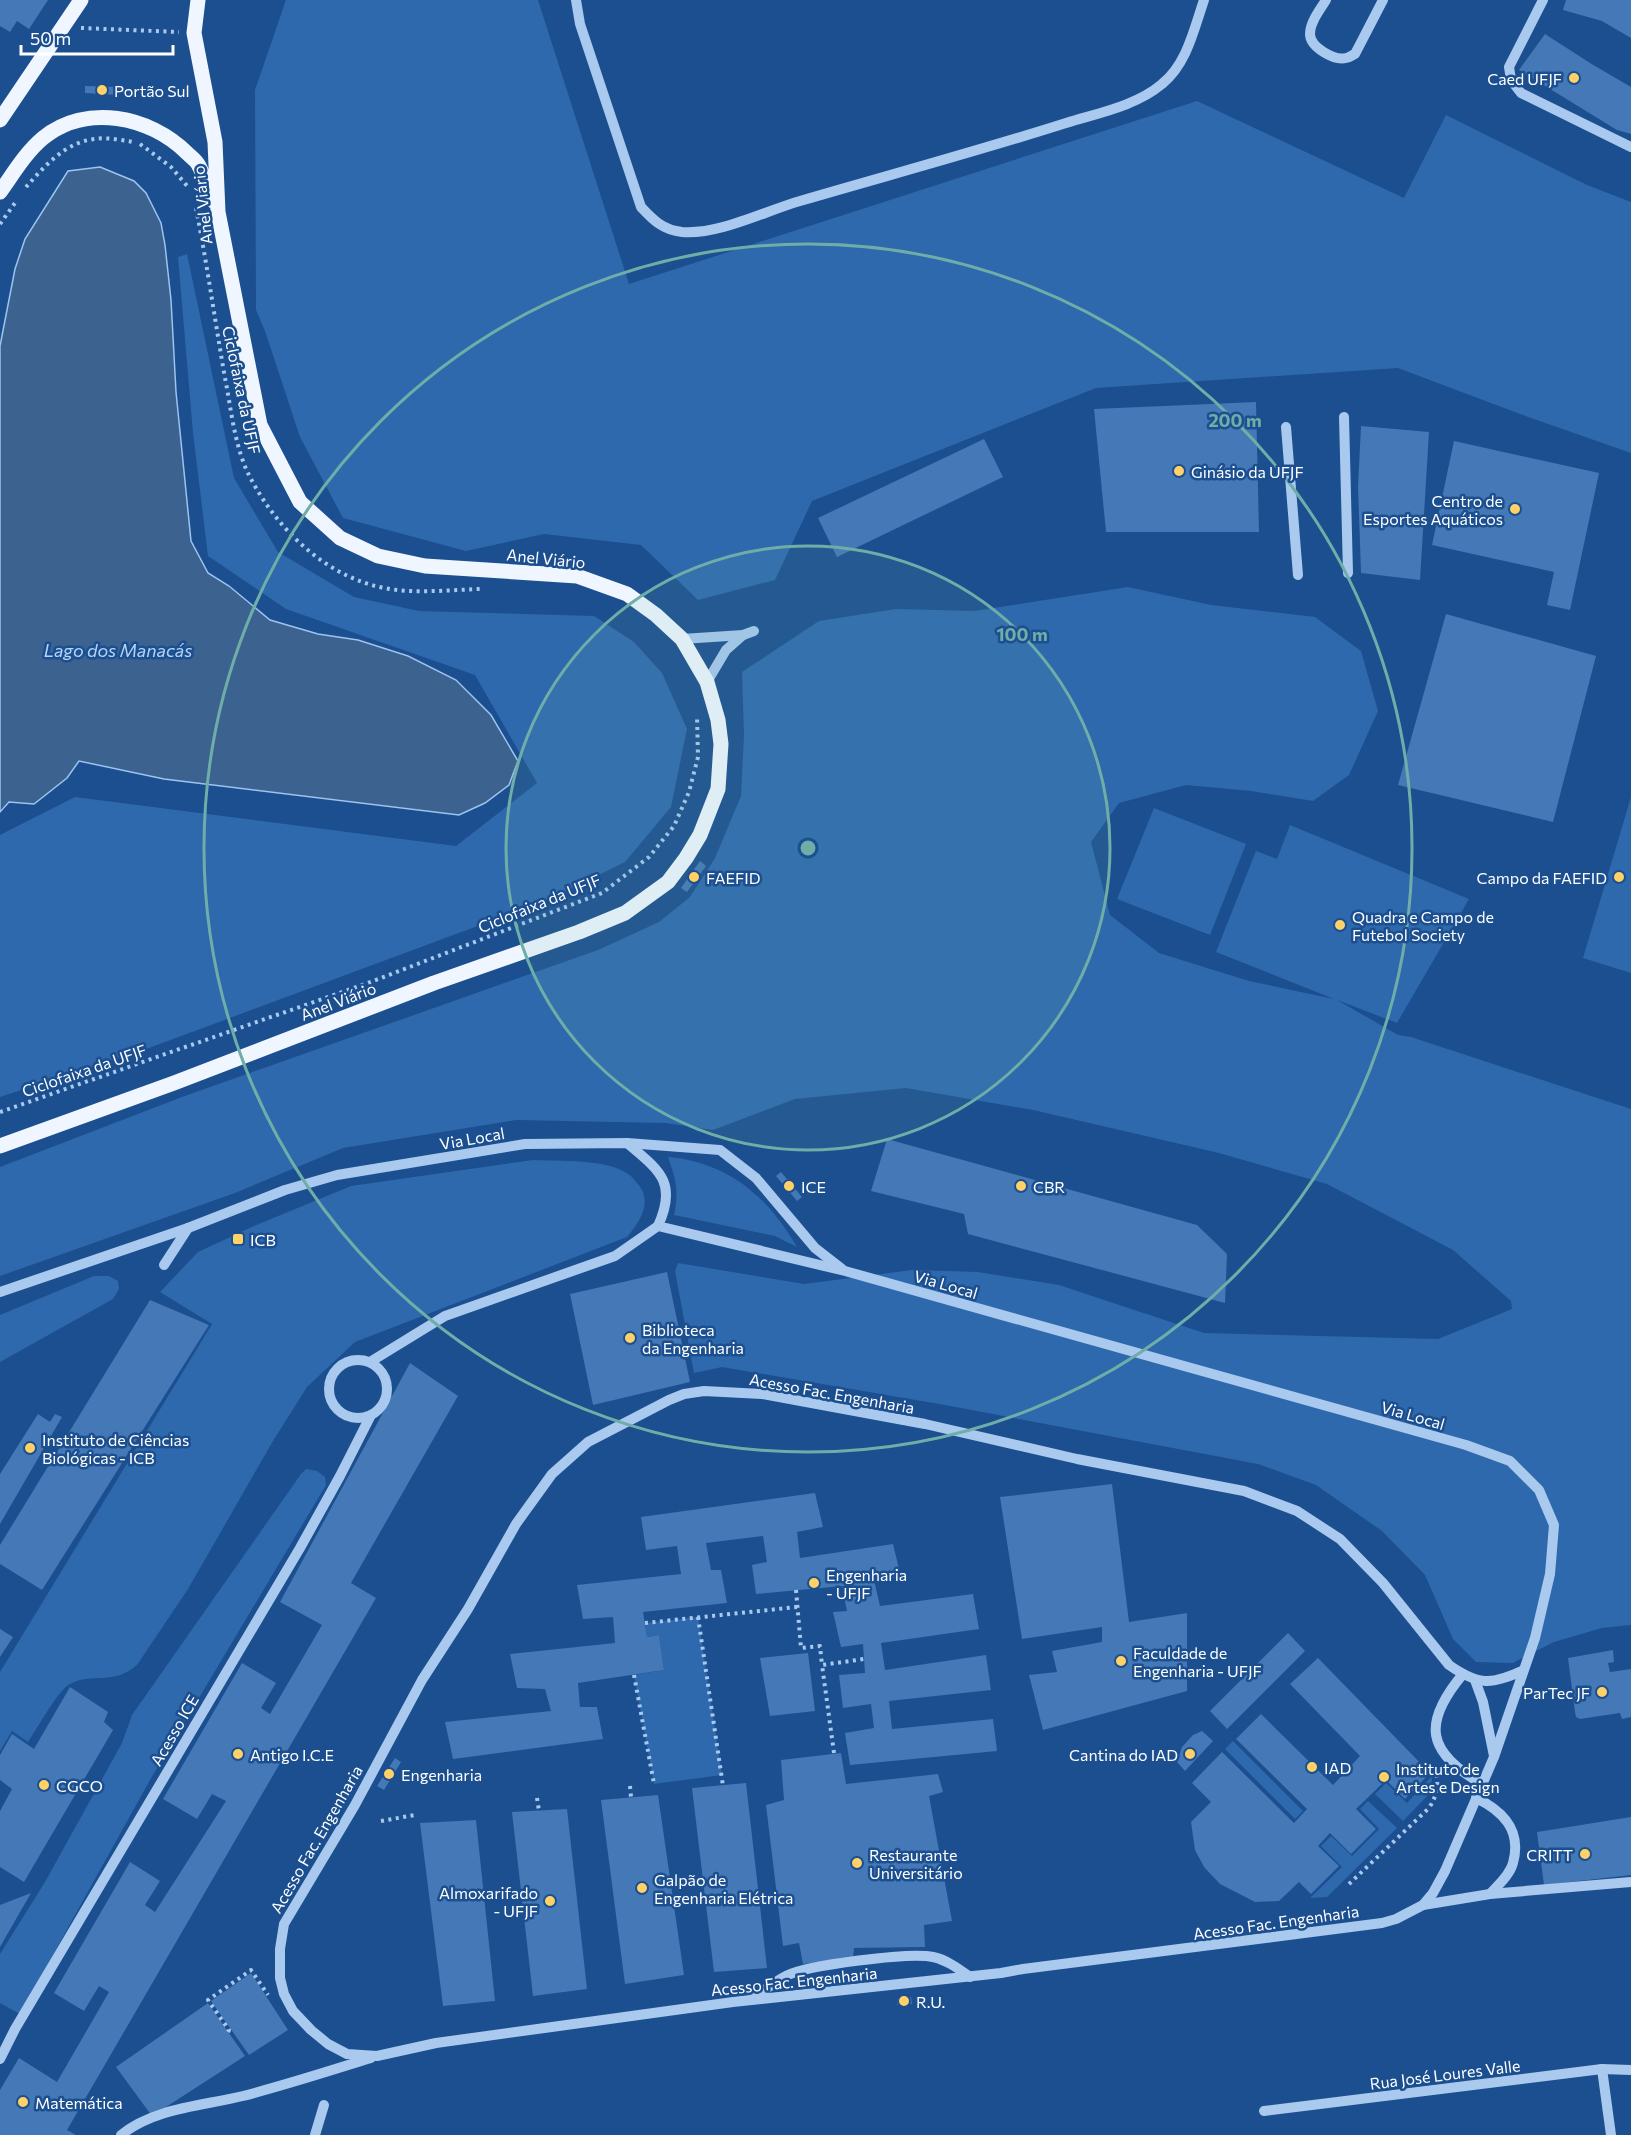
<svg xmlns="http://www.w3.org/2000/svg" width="1631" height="2135" font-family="Commissioner,sans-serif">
  <rect width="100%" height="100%" fill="#1b4f8f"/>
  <!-- green -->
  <g fill="#2e69ad">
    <polygon points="286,0 538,0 629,284 1197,101 1404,198 1446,115 1587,185 1631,202 1631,453 1520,414 1398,368 1096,388 812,501 775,580 698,600 641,545 544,534 466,551 343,518 300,437 265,331 256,310 255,90"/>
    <polygon points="187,254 234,478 278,552 354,597 419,611 594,616 634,642 662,673 687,729 671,807 625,862 548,900 149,1048 0,1097 0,835 75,797 456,846 537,783 475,675 286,609 208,556 193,433 178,257"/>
    <polygon points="1128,587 1211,605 1315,617 1361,651 1378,711 1349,775 1313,801 1251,791 1186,785 1119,803 1091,842 1110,915 1159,953 1249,981 1334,999 1216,952 1256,851 1277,859 1290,825 1469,899 1397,1023 1337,1000 1398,1035 1411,1037 1631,1109 1631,1625 1602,1628 1554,1642 1513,1663 1476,1662 1453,1639 1425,1575 1382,1531 1316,1485 1258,1464 945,1405 722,1367 694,1373 675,1271 678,1263 804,1284 912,1270 978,1272 1059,1285 1204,1333 1438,1339 1512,1309 1511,1301 1453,1250 1327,1184 1219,1153 1033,1110 906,1088 795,1099 713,1130 665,1123 516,1120 343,1148 235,1193 0,1276 0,1167 182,1097 598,950 659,922 690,897 715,858 741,796 744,735 742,672 819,621 896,609 974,611"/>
    <polygon points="1631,797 1631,973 1583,958"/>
    <polygon points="1154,808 1246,844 1210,935 1117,899"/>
    <path d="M 668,1157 C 728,1162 768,1197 797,1247 L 775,1236 L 674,1215 C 679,1191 676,1180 668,1157 Z"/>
    <path d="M 533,1160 C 558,1161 609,1159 628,1174 C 632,1176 635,1181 638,1184 C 653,1202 640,1222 627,1237 L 355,1342 L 307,1387 L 273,1441 L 188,1589 L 137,1665 C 113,1686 92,1672 70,1684 C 58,1690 37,1729 28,1742 L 12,1731 L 0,1751 L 0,1672 L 212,1324 L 160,1292 L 198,1252 L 254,1226 L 351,1186 Z"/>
    <polygon points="94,1276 109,1276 118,1281 119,1289 113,1299 0,1362 0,1315"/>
    <polygon points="306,1469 317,1471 325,1477 326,1485 150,1780 20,2014 0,2003 0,1954 45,1882 122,1743 132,1715 301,1474"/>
    <polygon points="698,1617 722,1775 654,1784 634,1675 664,1670 659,1635 647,1637 645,1623"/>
    <polygon points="1233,1741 1303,1811 1295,1819 1225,1749"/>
    <polygon points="1432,1776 1431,1792 1403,1821 1375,1794 1386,1783 1407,1803"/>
    <polygon points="1368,1801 1397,1828 1327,1897 1310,1898 1342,1867 1321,1846 1331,1836 1352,1856 1379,1829 1360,1809"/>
  </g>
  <!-- water -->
  <polygon fill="#3c6290" stroke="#9cc4f0" stroke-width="1.5" points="100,167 134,181 146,193 161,223 165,245 171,300 176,392 191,541 208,573 229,586 270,620 318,634 358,640 408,656 456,680 491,715 518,761 509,785 485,803 459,815 164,779 79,761 67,778 34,804 9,802 0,812 0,346 15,269 25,239 68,171"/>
  <!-- building -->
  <g fill="#4478b7">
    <polygon points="0,0 48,0 29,29 17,21 10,32 0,26"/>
    <polygon points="1566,0 1631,0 1631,38 1602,21 1563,10"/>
    <polygon points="1545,34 1590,63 1631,87 1631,134 1617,130 1519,70"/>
    <polygon points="85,86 118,87 118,95 85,93"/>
    <polygon points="1256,402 1259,532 1106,532 1094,409"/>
    <polygon points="1361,426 1429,432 1420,580 1361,573 1358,487"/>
    <polygon points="984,439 1003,477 837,557 818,518"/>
    <polygon points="1454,441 1599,473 1570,610 1547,605 1554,572 1432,545"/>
    <polygon points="1446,614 1596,656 1553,822 1398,785"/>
    <polygon points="700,861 706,866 687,892 681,888"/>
    <polygon points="887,1139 1197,1225 1227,1254 1225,1303 968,1234 964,1214 871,1191"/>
    <polygon points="781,1172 802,1197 797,1201 776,1176"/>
    <polygon points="667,1272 690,1382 593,1405 570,1294"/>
    <polygon points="150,1300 209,1325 42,1590 0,1564 0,1545"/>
    <polygon points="410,1363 458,1396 351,1583 376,1598 67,2130 76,2135 0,2135 0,2090 19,2058 57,2082 109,1992 99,1986 84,2011 54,1993 130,1862 160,1881 145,1905 155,1912 226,1801 212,1794 197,1819 163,1799 242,1663 276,1683 261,1708 270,1714 322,1625 280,1602"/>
    <polygon points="38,1414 50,1422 55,1414 62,1417 0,1524 0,1474"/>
    <polygon points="1112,1484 1129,1622 1187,1613 1187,1691 1043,1730 1029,1675 1057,1672 1052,1651 1102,1642 1102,1627 1022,1639 1000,1497"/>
    <polygon points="815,1493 823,1527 797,1532 800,1558 893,1544 901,1577 874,1580 880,1606 973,1594 979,1629 881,1643 885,1670 986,1655 991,1690 889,1701 892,1729 993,1719 997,1751 850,1765 845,1733 874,1728 871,1704 843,1708 839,1675 865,1673 863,1644 841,1647 833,1612 847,1611 842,1586 756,1594 752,1565 767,1562 763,1536 706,1543 711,1570 721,1570 727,1603 643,1612 647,1637 659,1635 664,1670 578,1683 580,1707 597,1707 603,1739 453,1759 445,1722 551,1711 545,1689 517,1688 510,1654 615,1643 613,1617 583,1619 577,1585 681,1574 677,1546 646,1550 641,1517"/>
    <polygon points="0,1629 13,1637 0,1657"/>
    <polygon points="1288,1633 1305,1651 1227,1729 1210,1711"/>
    <polygon points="1613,1650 1614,1662 1608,1663 1610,1672 1631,1669 1631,1717 1622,1719 1620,1713 1580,1719 1576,1717 1575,1712 1568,1658"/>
    <polygon points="808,1653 815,1711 770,1716 760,1658"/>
    <polygon points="1318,1658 1430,1773 1405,1799 1386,1780 1356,1809 1376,1829 1351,1854 1330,1833 1318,1846 1339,1866 1311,1894 1299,1882 1279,1901 1255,1902 1220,1884 1204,1867 1195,1850 1191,1822 1211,1802 1192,1783 1222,1752 1294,1823 1307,1809 1236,1739 1261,1714 1333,1785 1360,1756 1290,1684"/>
    <polygon points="70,1687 108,1712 104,1722 113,1730 24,1882 0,1867 0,1811 12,1789 0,1780 0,1755 12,1734 34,1749"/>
    <polygon points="1202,1731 1213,1741 1185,1771 1177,1762 1182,1747 1193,1735"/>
    <polygon points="841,1753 846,1784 938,1774 943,1792 929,1796 952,1921 924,1925 925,1947 854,1948 853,1958 803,1964 799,1943 783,1946 766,1805 784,1800 781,1760"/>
    <polygon points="395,1758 401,1762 384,1790 377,1786"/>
    <polygon points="746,1783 767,1968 714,1972 692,1788"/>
    <polygon points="658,1795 684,1975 625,1984 601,1800"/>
    <polygon points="567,1809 587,1989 533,1996 512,1812"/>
    <polygon points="1631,1817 1631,1875 1544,1885 1537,1832"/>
    <polygon points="476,1820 495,2001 443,2006 420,1823"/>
    <polygon points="31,1893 0,1947 0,1905"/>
    <polygon points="251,1973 288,2030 249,2055 211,2001"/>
    <polygon points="911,1997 912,2004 897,2005 897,1999"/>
    <polygon points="208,2003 245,2056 152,2116 116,2067"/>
  </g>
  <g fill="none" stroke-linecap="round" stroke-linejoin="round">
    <!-- path -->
    <g stroke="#a9c9ee" stroke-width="4" stroke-dasharray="3 4.5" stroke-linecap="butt">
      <polyline points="81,28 179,32"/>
      <polyline points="140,144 171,167 188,187"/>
      <path d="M 26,187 C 45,166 65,142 95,139 C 107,137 121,140 133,142"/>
      <path d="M 196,208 C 207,264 215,321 225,378 C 231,408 234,442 247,471 C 273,525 323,576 384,588 C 415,594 448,590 480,589"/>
      <polyline points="0,224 15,203"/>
      <polyline points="0,1112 368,983 602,893 649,857 674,826 689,792 698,757 697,716"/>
      <polyline points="796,1590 801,1648 820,1646 822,1665"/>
      <polyline points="698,1617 723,1786"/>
      <polyline points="645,1623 797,1607"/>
      <polyline points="634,1675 654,1784"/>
      <polyline points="834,1753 822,1665 864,1659"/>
      <polyline points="630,1786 631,1797"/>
      <polyline points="537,1798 539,1811"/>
      <polyline points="381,1821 415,1815"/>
      <path d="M 1349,1884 L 1429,1808 C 1438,1794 1439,1783 1435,1767"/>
      <polyline points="228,2032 229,2030 208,2000 251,1970 268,1995"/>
    </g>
    <!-- minor -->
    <g stroke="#a9c9ee" stroke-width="10">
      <path d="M 576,0 L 580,24 L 641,207 C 653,220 663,230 682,232 C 719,235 765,211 800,201 C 889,175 978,151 1066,123 C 1098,113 1136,106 1162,84 C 1187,64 1194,29 1204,0"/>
      <path d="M 1326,0 C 1320,10 1310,22 1310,34 C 1310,47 1334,61 1346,58 C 1349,58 1352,55 1355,54 L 1383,0"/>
      <polyline points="1543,0 1509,67 1511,80 1521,93 1631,147"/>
      <polyline points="1344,417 1348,573"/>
      <polyline points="1286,427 1298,575"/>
      <polyline points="682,639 743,635 754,631"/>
      <polyline points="707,682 726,650 743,635"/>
      <path d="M 627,1143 C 659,1170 678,1182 658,1226 L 845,1271 L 1466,1445 L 1510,1461 L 1539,1490 L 1554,1525 L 1550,1574 L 1535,1638 L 1494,1757 L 1445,1871 L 1433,1893 L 1423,1905 L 1396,1919 L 1382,1923 L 1023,1969 L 1001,1973 L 733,2002 L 436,2043 L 377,2056 L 347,2054 L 328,2044 L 311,2030 L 293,2011 L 284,1994 L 280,1978 L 280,1949 L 284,1924 L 355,1805 L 422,1680 L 468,1609 L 516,1524 L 552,1474 L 588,1442 L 669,1400 L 684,1394 L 704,1391 L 762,1394 L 925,1424 L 1077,1459 L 1244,1491 L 1297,1511 L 1340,1539 L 1383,1583 L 1449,1665 C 1479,1686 1492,1685 1524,1670"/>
      <polyline points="164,1265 188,1228"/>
      <polyline points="0,1292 188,1228 285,1190 337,1175 525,1144 627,1143 720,1150 756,1178 815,1248 842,1269"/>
      <circle cx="358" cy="1389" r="29"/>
      <polyline points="370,1362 445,1316 615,1256 658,1226"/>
      <path d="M 1463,1674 C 1422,1723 1426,1752 1482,1784"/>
      <polyline points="1475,1680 1483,1702 1494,1756"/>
      <path d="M 1476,1798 C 1503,1811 1522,1830 1513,1863 C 1510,1875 1498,1885 1490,1894"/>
      <polyline points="1423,1905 1490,1894 1631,1882"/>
      <path d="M 751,2000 C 762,1992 774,1982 786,1976 C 806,1965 911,1952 933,1957 C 947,1960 959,1969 970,1977"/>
      <polyline points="0,2059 15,2029 300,1548 340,1476 371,1415"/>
      <polyline points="1602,2069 1611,2135"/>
      <polyline points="1264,2111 1602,2069 1631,2070"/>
      <path d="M 121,2135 C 154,2108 202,2106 243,2096 C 286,2085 329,2071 371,2058"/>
      <polyline points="315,2135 324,2105"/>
    </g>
    <!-- major -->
    <g stroke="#f0f6ff" stroke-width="15">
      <polyline points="0,120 81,0"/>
      <path d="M 0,192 C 13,174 26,152 43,138 C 86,103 150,116 187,153 C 191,157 197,161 199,166 C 205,177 209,190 213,201"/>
      <polyline points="0,1146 174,1083 434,983 579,932 625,913 668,882 686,858 700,835 718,789 721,744 718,720 707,682 682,639 656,615 627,594 577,576 425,566 378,556 340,538 300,502 260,425 218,212 215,142 194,33 198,0"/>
    </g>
  </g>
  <!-- distance rings -->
  <circle cx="808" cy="848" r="302" fill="#6fada8" fill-opacity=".12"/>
  <g fill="none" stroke="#6fada8" stroke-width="3">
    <circle cx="808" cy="848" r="302"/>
    <circle cx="808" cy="848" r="604"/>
  </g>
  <!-- markers -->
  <g fill="#ffd166" stroke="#1b4f8f" stroke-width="2">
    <circle cx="1574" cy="78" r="6"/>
    <circle cx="102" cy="90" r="6"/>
    <circle cx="1179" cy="471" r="6"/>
    <circle cx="1515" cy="509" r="6"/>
    <circle cx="694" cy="877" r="6"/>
    <circle cx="1619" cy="877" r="6"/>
    <circle cx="1340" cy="925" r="6"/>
    <circle cx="789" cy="1186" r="6"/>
    <circle cx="1021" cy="1186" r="6"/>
    <rect x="232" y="1233" width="12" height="12" rx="3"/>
    <circle cx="630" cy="1338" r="6"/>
    <circle cx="30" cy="1448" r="6"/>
    <circle cx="814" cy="1583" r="6"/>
    <circle cx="1121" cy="1661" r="6"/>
    <circle cx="1602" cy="1692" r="6"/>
    <circle cx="238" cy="1754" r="6"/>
    <circle cx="1190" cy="1754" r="6"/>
    <circle cx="1312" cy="1767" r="6"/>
    <circle cx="389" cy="1774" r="6"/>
    <circle cx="1384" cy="1777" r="6"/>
    <circle cx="44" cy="1785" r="6"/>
    <circle cx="1585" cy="1854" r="6"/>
    <circle cx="857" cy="1863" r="6"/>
    <circle cx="642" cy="1888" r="6"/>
    <circle cx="550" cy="1901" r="6"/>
    <circle cx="904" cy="2001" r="6"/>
    <circle cx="23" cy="2102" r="6"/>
  </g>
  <g text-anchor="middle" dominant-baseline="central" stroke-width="5" stroke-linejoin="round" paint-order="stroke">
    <!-- poi labels -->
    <g font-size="16" fill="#fff" stroke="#1b4f8f" text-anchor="start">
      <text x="1562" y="78" text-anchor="end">Caed UFJF</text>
      <text x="114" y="90">Portão Sul</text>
      <text x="1191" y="471">Ginásio da UFJF</text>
      <text x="1503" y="500" text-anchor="end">Centro de<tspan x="1503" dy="18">Esportes Aquáticos</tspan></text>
      <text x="706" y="877">FAEFID</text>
      <text x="1607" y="877" text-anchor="end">Campo da FAEFID</text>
      <text x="1352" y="916">Quadra e Campo de<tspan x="1352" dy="18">Futebol Society</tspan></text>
      <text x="801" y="1186">ICE</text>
      <text x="1033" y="1186">CBR</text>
      <text x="250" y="1239">ICB</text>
      <text x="642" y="1329">Biblioteca<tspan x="642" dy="18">da Engenharia</tspan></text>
      <text x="42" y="1439">Instituto de Ciências<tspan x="42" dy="18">Biológicas - ICB</tspan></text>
      <text x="826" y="1574">Engenharia<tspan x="826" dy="18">- UFJF</tspan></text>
      <text x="1133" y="1652">Faculdade de<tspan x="1133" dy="18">Engenharia - UFJF</tspan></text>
      <text x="1590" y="1692" text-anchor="end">ParTec JF</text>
      <text x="250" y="1754">Antigo I.C.E</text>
      <text x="1178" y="1754" text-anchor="end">Cantina do IAD</text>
      <text x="1324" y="1767">IAD</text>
      <text x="1396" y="1768">Instituto de<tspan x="1396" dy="18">Artes e Design</tspan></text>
      <text x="401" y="1774">Engenharia</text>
      <text x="56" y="1785">CGCO</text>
      <text x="869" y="1854">Restaurante<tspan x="869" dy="18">Universitário</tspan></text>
      <text x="1573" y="1854" text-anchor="end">CRITT</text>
      <text x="654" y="1879">Galpão de<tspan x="654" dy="18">Engenharia Elétrica</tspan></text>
      <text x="538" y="1892" text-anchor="end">Almoxarifado<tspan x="538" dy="18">- UFJF</tspan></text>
      <text x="916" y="2001">R.U.</text>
      <text x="35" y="2102">Matemática</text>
    </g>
    <!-- street labels -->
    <g font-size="16" fill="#fff" stroke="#1b4f8f">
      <text transform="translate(202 205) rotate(-96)">Anel Viário</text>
      <text transform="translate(242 390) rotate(78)">Ciclofaixa da UFJF</text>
      <text transform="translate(546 558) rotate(6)">Anel Viário</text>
      <text transform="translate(539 903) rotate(-22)">Ciclofaixa da UFJF</text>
      <text transform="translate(338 1001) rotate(-21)">Anel Viário</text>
      <text transform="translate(84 1070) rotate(-19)">Ciclofaixa da UFJF</text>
      <text transform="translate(472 1138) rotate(-10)">Via Local</text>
      <text transform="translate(946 1284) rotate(16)">Via Local</text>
      <text transform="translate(832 1393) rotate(10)">Acesso Fac. Engenharia</text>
      <text transform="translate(1413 1415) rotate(16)">Via Local</text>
      <text transform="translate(174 1730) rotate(-60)">Acesso ICE</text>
      <text transform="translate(316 1839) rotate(-60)">Acesso Fac. Engenharia</text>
      <text transform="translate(1276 1922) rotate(-8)">Acesso Fac. Engenharia</text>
      <text transform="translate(794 1981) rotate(-6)">Acesso Fac. Engenharia</text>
      <text transform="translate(1445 2074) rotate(-7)">Rua José Loures Valle</text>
    </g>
    <!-- water labels -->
    <g font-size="18" font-style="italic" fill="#b5d3f5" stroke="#1b4f8f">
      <text x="118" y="650">Lago dos Manacás</text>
    </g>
  </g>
  <circle cx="808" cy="848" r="9" fill="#6fada8" stroke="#1b4f8f" stroke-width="3"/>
  <g font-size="18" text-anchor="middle" font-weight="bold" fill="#6fada8" stroke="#1b4f8f" stroke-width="5" stroke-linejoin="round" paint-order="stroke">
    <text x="1235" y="427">200 m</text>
    <text x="1022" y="641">100 m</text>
  </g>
  <!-- scale -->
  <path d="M21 45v9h152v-9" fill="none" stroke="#ffffff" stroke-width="3"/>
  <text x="30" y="45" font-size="18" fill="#ffffff" stroke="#1b4f8f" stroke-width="4.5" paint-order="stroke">50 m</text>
</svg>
